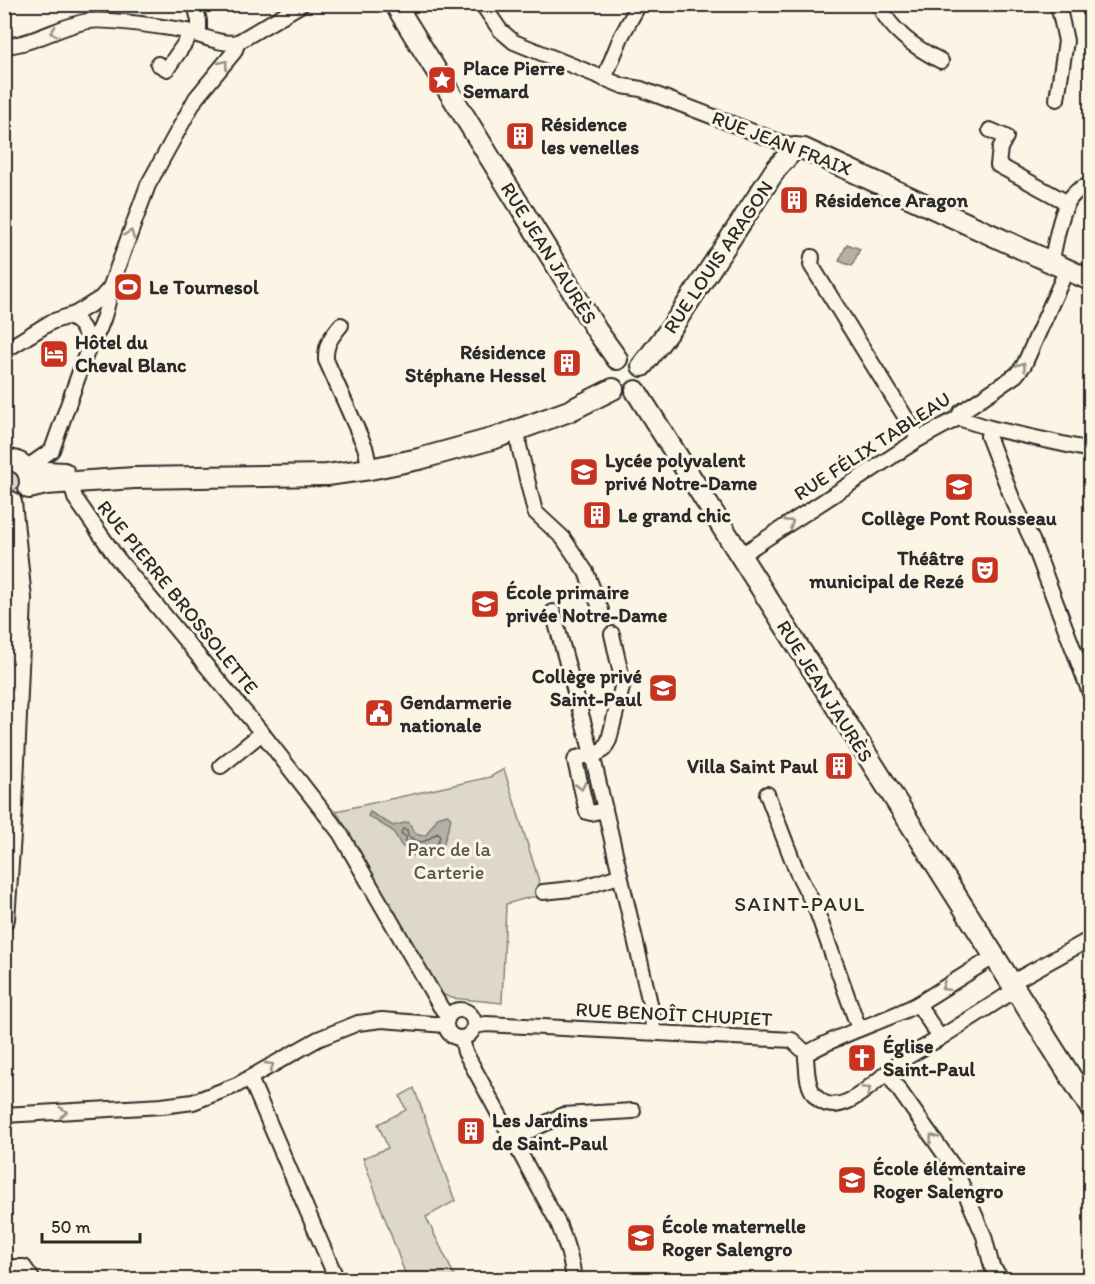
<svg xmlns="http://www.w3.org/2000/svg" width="1095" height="1284" font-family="Itim,sans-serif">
  <rect width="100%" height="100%" fill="#fcf5e5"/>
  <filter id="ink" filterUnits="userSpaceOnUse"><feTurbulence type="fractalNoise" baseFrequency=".0167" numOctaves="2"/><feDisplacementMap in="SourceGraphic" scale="12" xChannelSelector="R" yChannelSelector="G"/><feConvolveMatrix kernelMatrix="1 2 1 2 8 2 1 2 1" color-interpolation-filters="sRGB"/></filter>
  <g filter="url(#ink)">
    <!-- green -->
    <g fill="#ded8ca" stroke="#84827a" stroke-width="1.5">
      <polygon points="4,468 17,470 21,482 14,491 5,492"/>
      <polygon points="504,769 544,897 531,897 506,904 502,1003 451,998 442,994 336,811 490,777"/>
      <polygon points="414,1088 455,1201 426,1217 456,1279 407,1279 363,1158 388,1148 378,1124 406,1110 400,1096"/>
    </g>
    <!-- water -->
    <g fill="#b4b0a5" stroke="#7d7b74" stroke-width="1.5">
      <polygon points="847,244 860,249 852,266 839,261"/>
      <path d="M 370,812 L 393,826 L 408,822 C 414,828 414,838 426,835 L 438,817 L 447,814 L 451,819 L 442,849 L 437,855 L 427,859 L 411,854 L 401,845 L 393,831 L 368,816 Z"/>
    </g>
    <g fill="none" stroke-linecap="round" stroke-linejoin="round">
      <!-- shore -->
      <path stroke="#62605c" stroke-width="1.5" d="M 403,829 L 407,830 L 408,836 C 425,847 424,840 438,833 L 440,836 L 437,846 L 431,852 L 420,852 L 406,842 L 406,837 L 401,833 Z"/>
      <!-- street casing -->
      <g stroke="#2b2b2b" stroke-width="18">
        <g id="street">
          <polyline points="195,4 199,21 199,34"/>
          <polyline points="482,4 500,30 514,42 623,86 641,89 795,148"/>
          <path d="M 878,4 C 892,32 914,47 941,61"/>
          <path d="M 4,46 C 34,44 60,26 88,21 C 107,18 155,26 176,29 C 195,32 219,46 238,42"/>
          <polyline points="158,64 167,69 187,40 188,31"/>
          <polyline points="604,79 621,37 639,4"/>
          <polyline points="1057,99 1066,41 1058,4"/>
          <polyline points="990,130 1006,137 1000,148 998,165 1066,202"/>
          <polyline points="812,257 811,265 919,439"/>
          <path d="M 1051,262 C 1058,238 1060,189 1090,186"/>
          <path d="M 68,317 C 83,322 85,332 89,346"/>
          <path d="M 341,325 C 332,336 325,344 326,360 L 365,447 L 370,469"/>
          <polyline points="4,351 51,322 75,314 85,308 101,298 110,288"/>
          <polyline points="958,418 990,428 1090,450"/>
          <polyline points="990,428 988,436 1012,498 1032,540 1090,693"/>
          <polyline points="518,430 519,446 535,512 563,538 586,572 601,610"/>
          <path d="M 26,468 L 52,450 L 89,346 C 100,334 109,304 110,288 L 148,185 L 196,98 L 234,52 L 238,42 L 302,4"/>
          <polyline points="71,483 75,498 117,558 262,733 340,833 440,1006 448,1017"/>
          <polyline points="741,555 919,439 958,418 961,412 1016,375 1024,365 1067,269"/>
          <polyline points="553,612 592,754 652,1012 653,1032"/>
          <polyline points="221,766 262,733"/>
          <polyline points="767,794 797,872 816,909 859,1029"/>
          <polyline points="605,810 591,813 587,812 575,761 576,758 599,753 604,749 609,740 623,683 612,634"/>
          <polyline points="543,892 581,888 619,876"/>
          <polyline points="995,956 918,1004 940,1038 1015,990"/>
          <polyline points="1011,983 1090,939"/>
          <circle cx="460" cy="1024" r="14"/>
          <path d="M 475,1026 L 486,1024 L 792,1040 L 805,1052 C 808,1065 805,1080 813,1093 C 838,1128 880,1075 900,1062 C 912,1053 927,1046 940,1038"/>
          <path d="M 462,1038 L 465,1052 L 558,1223 C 566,1242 572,1259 574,1280"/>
          <path d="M 806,1054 C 841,1033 881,1023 918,1004"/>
          <polyline points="887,1073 955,1169 984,1236 992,1267 1003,1280"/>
          <polyline points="250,1078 337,1280"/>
          <polyline points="4,1115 162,1106 193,1102 237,1085 318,1039 358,1023 382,1020 446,1025"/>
          <polyline points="512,1139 563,1115 633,1111"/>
          <polyline points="4,1274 14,1267 24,1267 33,1280"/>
        </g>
      </g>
      <!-- secondary casing -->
      <g stroke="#2b2b2b" stroke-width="24">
        <g id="secondary">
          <polyline points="395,4 597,331 617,359"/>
          <polyline points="642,366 674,324 776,169 795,148 804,149 1090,280"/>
          <polyline points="636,391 1090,1107"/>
          <path d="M 4,460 C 20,459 30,468 30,483"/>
          <polyline points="28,471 64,473"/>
          <polyline points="29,488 46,484 134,478 327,475 370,469 419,459 495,438 569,411 613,389"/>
          <polyline points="4,919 12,807 21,599 11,502"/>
        </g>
      </g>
      <!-- street -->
      <use href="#street" stroke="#fcf5e5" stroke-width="14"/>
      <!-- secondary -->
      <use href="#secondary" stroke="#fcf5e5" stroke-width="20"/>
    </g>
    <!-- one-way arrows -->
    <defs><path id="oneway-chevron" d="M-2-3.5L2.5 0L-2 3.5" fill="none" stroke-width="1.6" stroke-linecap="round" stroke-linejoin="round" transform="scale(1.5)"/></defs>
    <g stroke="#949088">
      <use href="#oneway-chevron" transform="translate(54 32) rotate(162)"/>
      <use href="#oneway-chevron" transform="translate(224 64) rotate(-51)"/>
      <use href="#oneway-chevron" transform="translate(130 234) rotate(-70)"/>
      <use href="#oneway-chevron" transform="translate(1022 366) rotate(-57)"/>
      <use href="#oneway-chevron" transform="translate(790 523) rotate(-33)"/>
      <use href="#oneway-chevron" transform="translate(581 786) rotate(77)"/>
      <use href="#oneway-chevron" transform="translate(945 987) rotate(148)"/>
      <use href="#oneway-chevron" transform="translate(270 1066) rotate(-30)"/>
      <use href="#oneway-chevron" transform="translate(867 1090) rotate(-34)"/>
      <use href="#oneway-chevron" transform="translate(63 1112) rotate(-3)"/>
      <use href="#oneway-chevron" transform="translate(933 1138) rotate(-125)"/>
    </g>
  </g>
  <!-- icons -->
  <defs>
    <g id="sight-square" transform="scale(1.5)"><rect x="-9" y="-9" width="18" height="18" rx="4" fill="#c8321e" stroke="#fcf5e5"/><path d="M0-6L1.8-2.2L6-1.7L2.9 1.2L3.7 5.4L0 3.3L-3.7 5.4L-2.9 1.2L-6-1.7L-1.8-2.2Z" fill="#fff"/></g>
    <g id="building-square" transform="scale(1.5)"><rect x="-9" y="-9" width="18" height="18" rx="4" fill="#c8321e" stroke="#fcf5e5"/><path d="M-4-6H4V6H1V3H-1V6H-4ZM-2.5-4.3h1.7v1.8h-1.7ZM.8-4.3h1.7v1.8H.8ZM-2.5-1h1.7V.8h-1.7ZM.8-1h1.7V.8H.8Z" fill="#fff"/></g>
    <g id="stadium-square" transform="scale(1.5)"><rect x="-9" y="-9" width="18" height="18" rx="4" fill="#c8321e" stroke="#fcf5e5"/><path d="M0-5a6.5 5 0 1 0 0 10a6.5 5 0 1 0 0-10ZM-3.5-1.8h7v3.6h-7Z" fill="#fff"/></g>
    <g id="hotel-square" transform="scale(1.5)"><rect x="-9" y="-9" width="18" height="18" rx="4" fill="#c8321e" stroke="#fcf5e5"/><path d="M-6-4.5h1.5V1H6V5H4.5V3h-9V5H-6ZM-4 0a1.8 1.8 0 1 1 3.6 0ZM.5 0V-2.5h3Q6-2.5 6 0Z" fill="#fff"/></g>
    <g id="school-square" transform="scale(1.5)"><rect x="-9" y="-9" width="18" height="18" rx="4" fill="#c8321e" stroke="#fcf5e5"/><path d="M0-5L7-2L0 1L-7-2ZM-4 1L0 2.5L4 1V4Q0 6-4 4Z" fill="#fff"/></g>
    <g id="theatre-square" transform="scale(1.5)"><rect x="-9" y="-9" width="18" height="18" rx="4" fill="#c8321e" stroke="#fcf5e5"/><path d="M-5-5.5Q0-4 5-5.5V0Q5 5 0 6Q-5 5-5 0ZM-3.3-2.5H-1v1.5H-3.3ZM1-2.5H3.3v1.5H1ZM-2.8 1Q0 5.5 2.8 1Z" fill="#fff"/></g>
    <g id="civic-square" transform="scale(1.5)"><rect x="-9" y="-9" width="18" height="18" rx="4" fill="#c8321e" stroke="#fcf5e5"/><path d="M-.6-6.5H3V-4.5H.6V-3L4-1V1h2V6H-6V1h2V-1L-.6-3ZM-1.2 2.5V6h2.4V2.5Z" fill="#fff"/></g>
    <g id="church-square" transform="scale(1.5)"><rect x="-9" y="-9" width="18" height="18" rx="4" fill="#c8321e" stroke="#fcf5e5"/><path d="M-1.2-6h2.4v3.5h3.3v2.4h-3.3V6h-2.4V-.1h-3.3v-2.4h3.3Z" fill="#fff"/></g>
  </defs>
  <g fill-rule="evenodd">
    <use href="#sight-square" x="442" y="80"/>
    <use href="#building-square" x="520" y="136"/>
    <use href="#building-square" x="794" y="200"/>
    <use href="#stadium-square" x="128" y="287"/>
    <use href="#hotel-square" x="54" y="354"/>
    <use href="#building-square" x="567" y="363"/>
    <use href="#school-square" x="584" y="472"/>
    <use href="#school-square" x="959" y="487"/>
    <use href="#building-square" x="597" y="515"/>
    <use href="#theatre-square" x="985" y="570"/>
    <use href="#school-square" x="485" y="604"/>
    <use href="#school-square" x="663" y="688"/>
    <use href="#civic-square" x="379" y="713"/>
    <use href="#building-square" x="839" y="766"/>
    <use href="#church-square" x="862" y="1058"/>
    <use href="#building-square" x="471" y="1131"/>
    <use href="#school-square" x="852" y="1180"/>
    <use href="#school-square" x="641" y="1238"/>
  </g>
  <g text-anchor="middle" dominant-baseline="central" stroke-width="6" stroke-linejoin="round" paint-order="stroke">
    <!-- poi labels -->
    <g font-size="20" font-weight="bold" fill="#2b2b2b" stroke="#fcf5e5" text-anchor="start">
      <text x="463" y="68">Place Pierre<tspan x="463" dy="23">Semard</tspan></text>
      <text x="541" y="124">Résidence<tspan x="541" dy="23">les venelles</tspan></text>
      <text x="815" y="200">Résidence Aragon</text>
      <text x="149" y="287">Le Tournesol</text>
      <text x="75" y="342">Hôtel du<tspan x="75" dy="23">Cheval Blanc</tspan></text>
      <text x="546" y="352" text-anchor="end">Résidence<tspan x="546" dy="23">Stéphane Hessel</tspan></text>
      <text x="605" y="460">Lycée polyvalent<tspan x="605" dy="23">privé Notre-Dame</tspan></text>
      <text x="618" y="515">Le grand chic</text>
      <text x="959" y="518" text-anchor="middle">Collège Pont Rousseau</text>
      <text x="964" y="558" text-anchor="end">Théâtre<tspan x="964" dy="23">municipal de Rezé</tspan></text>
      <text x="506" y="592">École primaire<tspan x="506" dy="23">privée Notre-Dame</tspan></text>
      <text x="642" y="676" text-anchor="end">Collège privé<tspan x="642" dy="23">Saint-Paul</tspan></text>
      <text x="400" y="702">Gendarmerie<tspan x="400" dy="23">nationale</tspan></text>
      <text x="818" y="766" text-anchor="end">Villa Saint Paul</text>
      <text x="883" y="1046">Église<tspan x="883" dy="23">Saint-Paul</tspan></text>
      <text x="492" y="1120">Les Jardins<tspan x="492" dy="23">de Saint-Paul</tspan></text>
      <text x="873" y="1168">École élémentaire<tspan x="873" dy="23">Roger Salengro</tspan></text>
      <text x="662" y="1226">École maternelle<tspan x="662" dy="23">Roger Salengro</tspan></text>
    </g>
    <!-- street labels -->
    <g font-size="20" fill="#2b2b2b" stroke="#fcf5e5">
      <text transform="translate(782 143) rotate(21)">RUE JEAN FRAIX</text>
      <text transform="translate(549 253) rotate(58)">RUE JEAN JAURÈS</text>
      <text transform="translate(718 257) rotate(-56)">RUE LOUIS ARAGON</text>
      <text transform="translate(872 446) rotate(-33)">RUE FÉLIX TABLEAU</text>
      <text transform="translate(178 597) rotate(51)">RUE PIERRE BROSSOLETTE</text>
      <text transform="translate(825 691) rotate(58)">RUE JEAN JAURÈS</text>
      <text transform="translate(674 1014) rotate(3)">RUE BENOÎT CHUPIET</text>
    </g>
    <!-- park labels -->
    <g font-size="20" fill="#585653" stroke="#fcf5e5">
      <text x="449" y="849">Parc de la<tspan x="449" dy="23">Carterie</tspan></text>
    </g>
    <!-- neighbourhood labels -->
    <g font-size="21" letter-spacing="1.5" fill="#2b2b2b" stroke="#fcf5e5">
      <text x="800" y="903">SAINT-PAUL</text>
    </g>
  </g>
  <!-- margin -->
  <rect width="1095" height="1284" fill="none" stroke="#fcf5e5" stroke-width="24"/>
  <rect x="12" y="12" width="1071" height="1260" fill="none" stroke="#2b2b2b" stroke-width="2" filter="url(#ink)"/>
  <!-- scale -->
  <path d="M42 1233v9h98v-9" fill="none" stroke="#2b2b2b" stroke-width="3"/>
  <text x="51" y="1233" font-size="18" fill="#2b2b2b" stroke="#fcf5e5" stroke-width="4.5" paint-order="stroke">50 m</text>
</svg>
